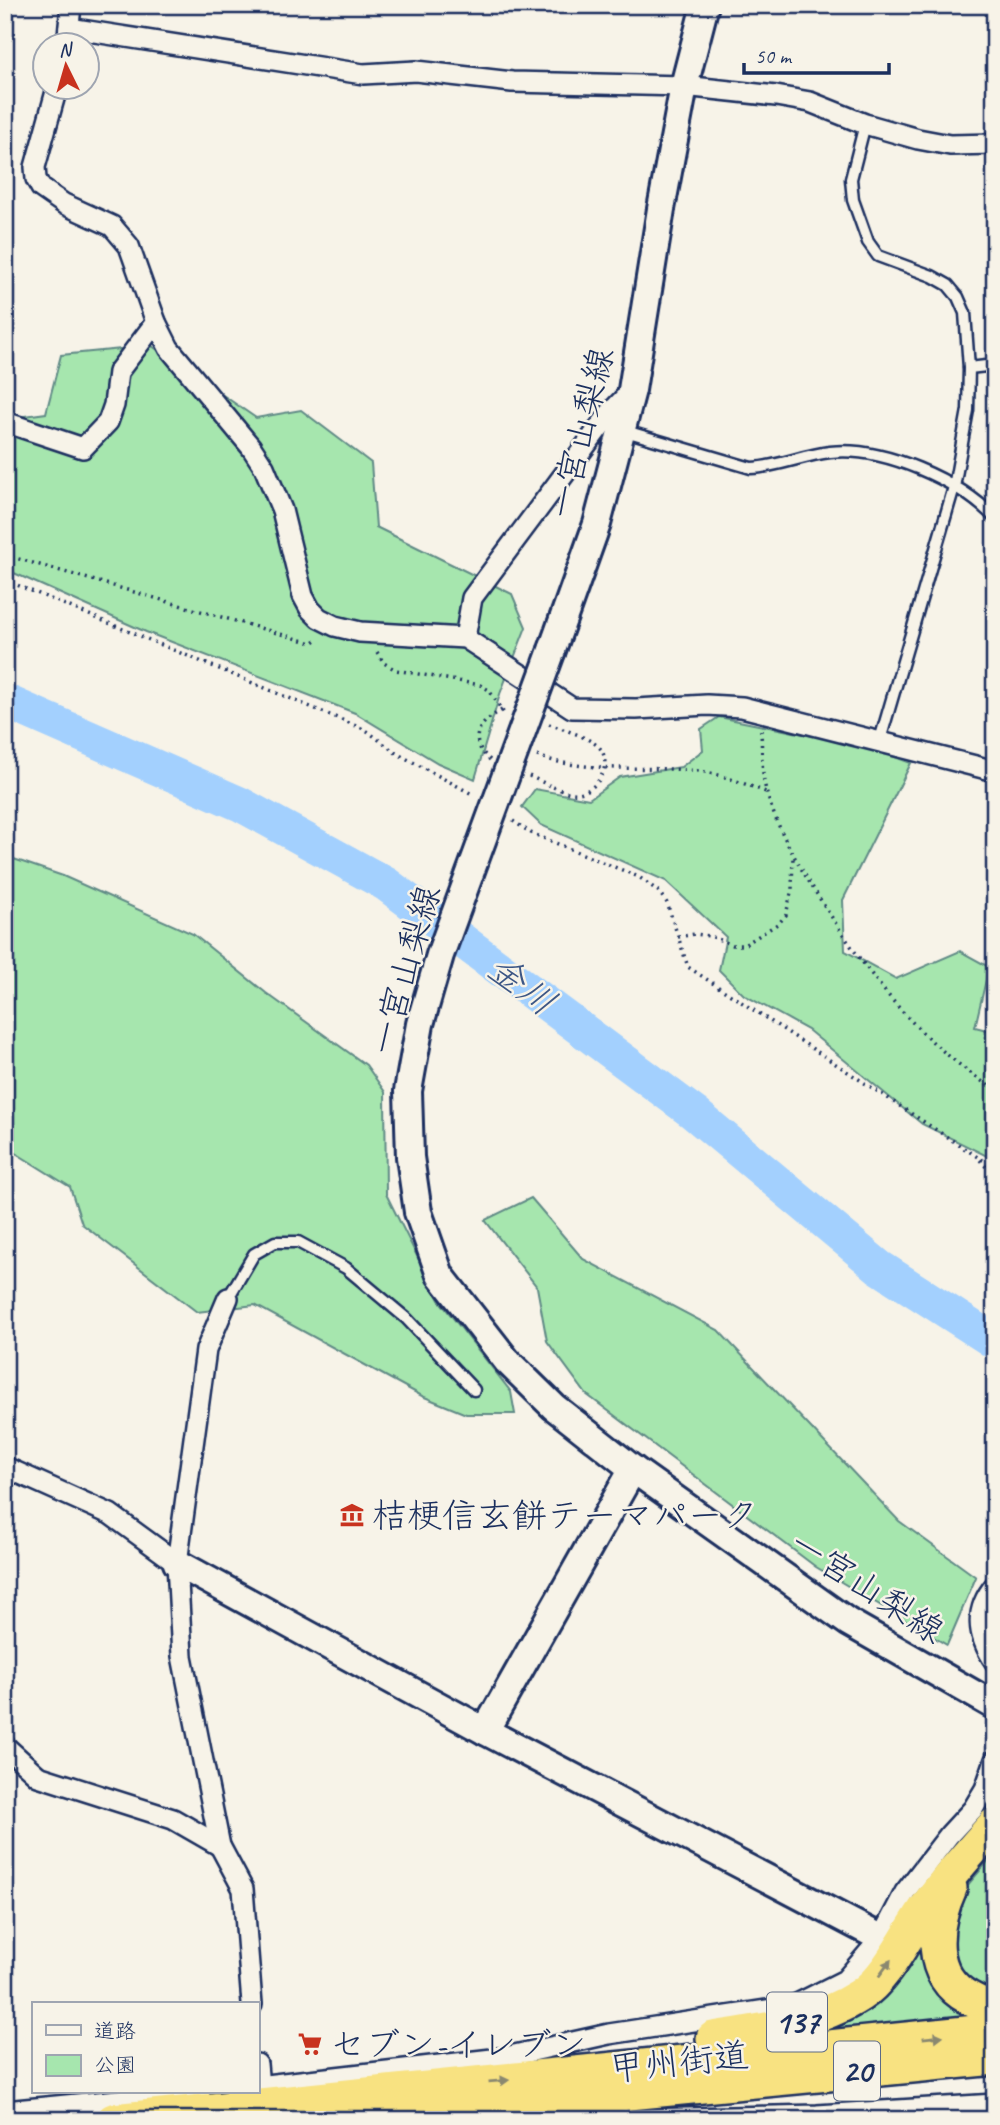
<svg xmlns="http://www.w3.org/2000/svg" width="1000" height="2125" font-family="Caveat,'Klee One',sans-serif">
  <rect width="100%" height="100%" fill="#f7f3e8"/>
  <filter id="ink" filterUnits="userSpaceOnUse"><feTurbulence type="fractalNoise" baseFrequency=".0143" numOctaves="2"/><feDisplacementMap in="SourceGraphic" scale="14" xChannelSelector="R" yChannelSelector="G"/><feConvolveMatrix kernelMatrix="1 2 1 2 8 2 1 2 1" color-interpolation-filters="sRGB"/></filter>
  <g filter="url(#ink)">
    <!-- green -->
    <g fill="#a6e6ae" stroke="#608a86" stroke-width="2">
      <polygon points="152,346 256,418 301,410 371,463 376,527 512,594 526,627 500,694 475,779 438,763 355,713 146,632 5,569 5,415 10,418 46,413 61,355"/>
      <polygon points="719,717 868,747 911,763 843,900 845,951 896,979 960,951 989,967 975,1027 995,1032 995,1160 922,1124 808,1030 744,995 719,970 726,937 666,881 541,825 522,807 535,789 589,799 620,777 681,767 703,750 701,729"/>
      <polygon points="5,856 63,876 193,934 266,993 366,1065 385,1092 386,1194 439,1300 511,1392 515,1414 466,1414 422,1396 255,1305 197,1312 82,1224 70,1187 14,1152 5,1154"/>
      <polygon points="531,1198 583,1259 718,1330 899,1521 976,1577 947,1645 816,1567 586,1394 547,1341 537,1287 485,1220"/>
      <polygon points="995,1853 995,1996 967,1983 947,1941 960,1894"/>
      <polygon points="918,1934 984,2014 815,2036"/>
    </g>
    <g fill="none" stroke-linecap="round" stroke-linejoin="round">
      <!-- river -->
      <polyline stroke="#a3d0fe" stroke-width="35" points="5,701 240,804 386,884 694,1113 879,1267 995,1342"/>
      <!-- lane casing -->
      <g stroke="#1b2f5e" stroke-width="15">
        <g id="lane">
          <polyline points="865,124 851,179 853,200 868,242 878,256 932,276 948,285 958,297 965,313 969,368 968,410 954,487 880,740"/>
          <polyline points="969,368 995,365"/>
          <path d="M 622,430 L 751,468 C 778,467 803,455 830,452 C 882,446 959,480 995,518"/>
          <polyline points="228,1298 254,1254 275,1242 298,1242 346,1268 407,1319 474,1390"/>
        </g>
      </g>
      <!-- street casing -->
      <g stroke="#1b2f5e" stroke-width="24">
        <g id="street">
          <polyline points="69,28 363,74 416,71 512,82 684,86 776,96 810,102 865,124 918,139 950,145 995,144"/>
          <polyline points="67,46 71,5"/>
          <polyline points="57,88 35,167 36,179 41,188 64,204 112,226 129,246 156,322 169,348 251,447 264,467 282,510 303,596 310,609 319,618 335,626 360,632 465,638 572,708 636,709 707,705 742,707 995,771"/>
          <polyline points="5,422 83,448 108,422 114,405 118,372 156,322"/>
          <polyline points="465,638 472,598 610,413 630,392"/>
          <polyline points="228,1298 206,1350 177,1563 182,1656 220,1846 243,1889 252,2004"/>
          <polyline points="5,1467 110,1514 177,1563"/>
          <path d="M 995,1585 C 974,1610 977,1636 995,1662"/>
          <polyline points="5,1746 38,1776 173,1819 220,1846"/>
          <polyline points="257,2064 260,2098"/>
          <polyline points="257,2086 501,2058 609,2034 793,2006 845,1980 881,1938 905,1892 949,1835 973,1809 985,1789 995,1760"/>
          <polyline points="5,2111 200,2092"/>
          <polyline points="605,2120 817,2115 995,2104"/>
        </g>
      </g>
      <!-- secondary casing -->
      <g stroke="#1b2f5e" stroke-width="32">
        <g id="secondary">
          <polyline points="552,650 597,524 632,390 661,209 684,86 705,5"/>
          <polyline points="418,1212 440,1275 507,1361 554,1407 633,1469 848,1622 995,1706"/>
          <polyline points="177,1563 485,1731 881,1938"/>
          <polyline points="485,1731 633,1469"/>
        </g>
      </g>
      <!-- highway casing -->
      <g stroke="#1b2f5e" stroke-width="38">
        <g id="highway">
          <path d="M 950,1888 C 933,1926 927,1976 969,1998 C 978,2003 985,2007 995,2008"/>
          <path d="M 713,2038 C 763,2030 817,2023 860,1995 C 888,1977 907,1933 927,1906 C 947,1877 972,1850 995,1824"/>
          <polyline points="113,2120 995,2030"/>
          <polyline points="347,2120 995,2058"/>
        </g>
      </g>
      <!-- path -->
      <g stroke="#1b2f5e" stroke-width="3.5" stroke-dasharray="2 5" stroke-linecap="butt">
        <polyline points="5,555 312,643 319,638"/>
        <polyline points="5,580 366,730 396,753 474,795"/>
        <polyline points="377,652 384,663 396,670 480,685 489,690 505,715"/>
        <path d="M 761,730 C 762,750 761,774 767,794 C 778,831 799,866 820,899 C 871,979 914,1037 995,1090"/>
        <path d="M 537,756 C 589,774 645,765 699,771 C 722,774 744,784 766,792"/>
        <path d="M 490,760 C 466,738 479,723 502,710"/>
        <polyline points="529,776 553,787"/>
        <polyline points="513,821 531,833 639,877 658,891 667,903 688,967 979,1158 995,1166"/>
        <polyline points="678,937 695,934 710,936 733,945 744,945 779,923 786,915 792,889 793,856"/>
        <polyline points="980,1160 995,1177"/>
      </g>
      <!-- lane -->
      <use href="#lane" stroke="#f7f3e8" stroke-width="10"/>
      <!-- street -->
      <use href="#street" stroke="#f7f3e8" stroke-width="19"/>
      <!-- secondary -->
      <use href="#secondary" stroke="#f7f3e8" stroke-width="26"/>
      <!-- highway -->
      <use href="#highway" stroke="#f8e281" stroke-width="33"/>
      <!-- secondary-bridge casing -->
      <g stroke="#1b2f5e" stroke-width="32" stroke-linecap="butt">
        <polyline id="secondary-bridge" points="418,1212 410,1157 408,1091 420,1024 440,955 552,650"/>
      </g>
      <!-- path-bridge -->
      <path stroke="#1b2f5e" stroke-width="3.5" stroke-dasharray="2 5" stroke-linecap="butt" d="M 549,724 C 562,729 596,739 602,751 C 611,768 597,790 579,793 C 570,794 561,790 553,787"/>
      <!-- secondary-bridge -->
      <use href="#secondary-bridge" stroke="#f7f3e8" stroke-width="26"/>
    </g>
    <!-- one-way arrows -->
    <defs><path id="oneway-solid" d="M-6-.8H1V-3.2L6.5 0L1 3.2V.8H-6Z" transform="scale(1.75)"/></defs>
    <g fill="#8a8870">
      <use href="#oneway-solid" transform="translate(885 1968) rotate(-54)"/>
      <use href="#oneway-solid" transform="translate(933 2037) rotate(-6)"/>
      <use href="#oneway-solid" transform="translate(499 2081) rotate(-5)"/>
    </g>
  </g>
  <!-- icons -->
  <defs>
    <g id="museum-bare" transform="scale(1.89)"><path d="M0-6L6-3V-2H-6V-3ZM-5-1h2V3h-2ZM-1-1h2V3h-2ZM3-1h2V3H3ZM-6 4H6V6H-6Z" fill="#c8321e" stroke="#f7f3e8" stroke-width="2.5" paint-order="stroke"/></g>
    <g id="supermarket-bare" transform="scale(1.89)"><path d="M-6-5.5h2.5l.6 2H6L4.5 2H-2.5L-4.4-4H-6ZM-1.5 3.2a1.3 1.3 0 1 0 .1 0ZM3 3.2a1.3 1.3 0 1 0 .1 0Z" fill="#c8321e" stroke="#f7f3e8" stroke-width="2.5" paint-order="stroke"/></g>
  </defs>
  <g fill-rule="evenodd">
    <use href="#museum-bare" x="352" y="1515"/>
    <use href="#supermarket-bare" x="310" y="2044"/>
  </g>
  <g text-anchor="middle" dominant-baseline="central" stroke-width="5" stroke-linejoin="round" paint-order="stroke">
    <!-- shield labels -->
    <g fill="#f7f3e8" stroke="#5d6a87" stroke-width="2">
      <rect x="767" y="1992.5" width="60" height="59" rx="5"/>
      <rect x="834" y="2041.5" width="46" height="59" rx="5"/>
    </g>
    <g font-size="33" font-weight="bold" fill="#1b2f5e">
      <text x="797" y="2022">137</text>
      <text x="857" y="2071">20</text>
    </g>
    <!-- street labels -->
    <g font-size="35" fill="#1b2f5e" stroke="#f7f3e8">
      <text transform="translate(581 433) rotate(-76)">一宮山梨線</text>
      <text transform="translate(405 970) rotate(-74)">一宮山梨線</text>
      <text transform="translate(867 1587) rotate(33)">一宮山梨線</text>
      <text transform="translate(679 2062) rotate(-6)">甲州街道</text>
    </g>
    <!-- poi labels -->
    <g font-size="35" fill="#1b2f5e" stroke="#f7f3e8" text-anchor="start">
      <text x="372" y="1515">桔梗信玄餅テーマパーク</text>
      <text x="330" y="2044">セブン-イレブン</text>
    </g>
    <!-- water labels -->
    <g font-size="37" font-style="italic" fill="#3d5786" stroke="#f7f3e8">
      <text transform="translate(522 985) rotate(37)">金川</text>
    </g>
  </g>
  <!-- margin -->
  <rect width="1000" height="2125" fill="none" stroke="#f7f3e8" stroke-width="28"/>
  <rect x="14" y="14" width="972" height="2097" fill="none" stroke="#1b2f5e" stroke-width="2.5" filter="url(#ink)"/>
  <!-- legend -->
  <rect x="32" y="2002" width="228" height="91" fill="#f7f3e8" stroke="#9fa5b1" stroke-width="2"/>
  <rect x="46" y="2025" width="35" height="10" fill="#f7f3e8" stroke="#9fa5b1" stroke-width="2"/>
  <text x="94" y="2038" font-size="21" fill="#1b2f5e">道路</text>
  <rect x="46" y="2055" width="35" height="21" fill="#a6e6ae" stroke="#9fa5b1" stroke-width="2"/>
  <text x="94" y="2072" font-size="21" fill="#1b2f5e">公園</text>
  <!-- north arrow -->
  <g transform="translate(66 66) rotate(355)"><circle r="33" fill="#f7f3e8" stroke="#9fa5b1" stroke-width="2"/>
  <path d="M0-5L12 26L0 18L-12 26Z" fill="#c8321e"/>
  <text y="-10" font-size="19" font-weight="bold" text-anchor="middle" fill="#1b2f5e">N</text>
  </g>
  <!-- scale -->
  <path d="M744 63v10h145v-10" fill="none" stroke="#1b2f5e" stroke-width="3.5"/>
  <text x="755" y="63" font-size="21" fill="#1b2f5e" stroke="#f7f3e8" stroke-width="5" paint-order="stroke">50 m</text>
</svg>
